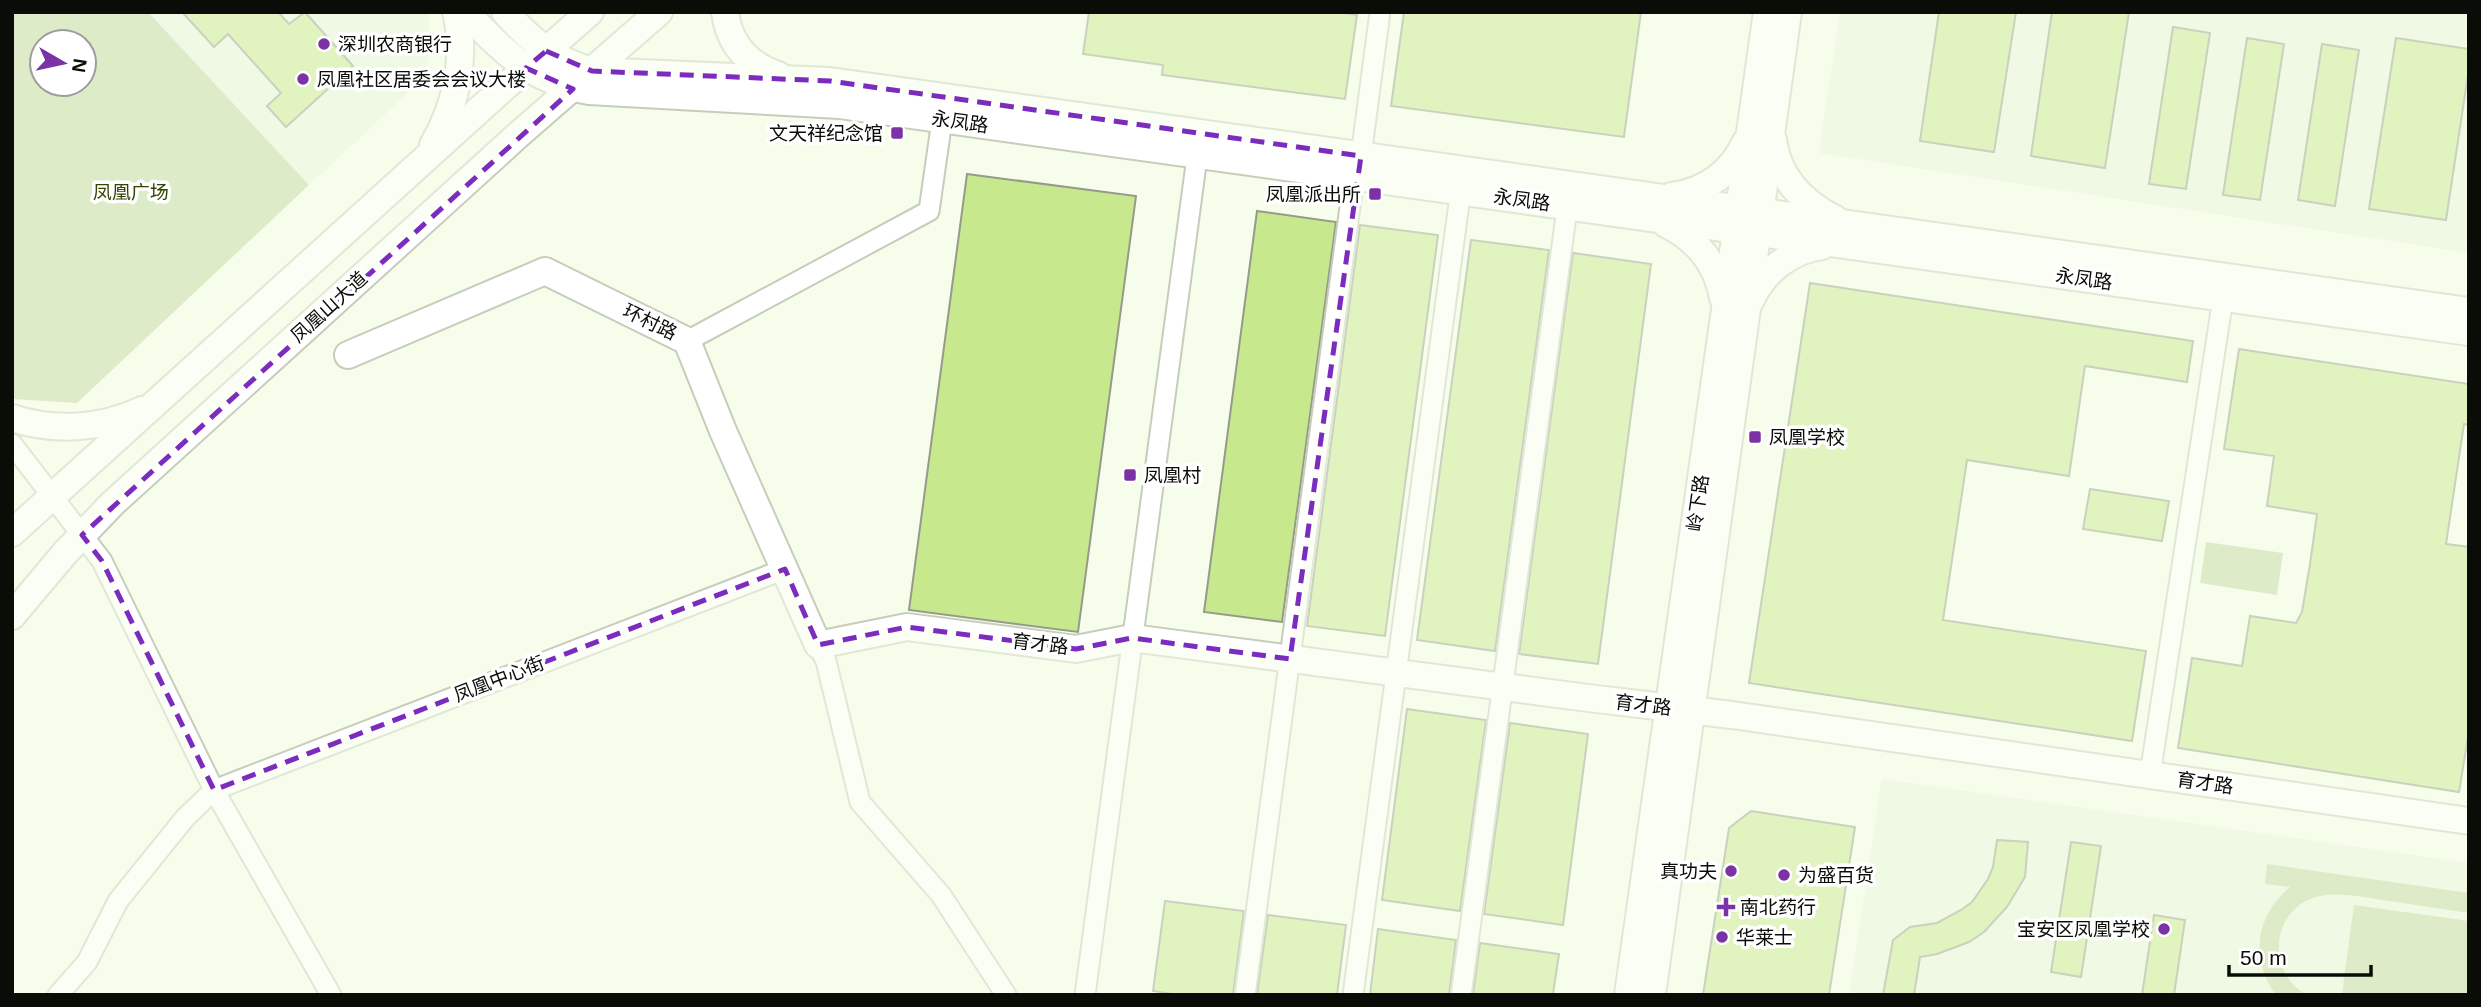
<svg xmlns="http://www.w3.org/2000/svg" width="2481" height="1007" font-family="Arial,'Noto Sans SC',sans-serif">
  <rect width="100%" height="100%" fill="#f6fdeb"/>
  <!-- built -->
  <g fill="#e9f3da">
    <polygon points="148,12 429,12 427,75 309,185"/>
    <polygon points="1840,12 2469,12 2469,253 1819,153"/>
    <polygon points="1882,779 2469,863 2469,995 1849,995"/>
  </g>
  <!-- green -->
  <g fill="#c1d69d" fill-rule="evenodd">
    <path d="M 12,12 L 148,12 L 309,185 L 77,403 L 12,399 ZM 42,42 L 84,42 L 84,84 L 42,84 Z"/>
    <polygon points="2206,542 2283,553 2277,595 2200,583"/>
    <path d="M 2267,864 L 2469,893 L 2469,913 C 2442,909 2415,905 2389,901 C 2356,897 2317,884 2292,912 C 2283,922 2279,934 2279,946 C 2278,967 2289,985 2307,995 L 2276,995 C 2250,959 2255,916 2290,887 L 2265,884 Z"/>
    <polygon points="2354,905 2469,921 2469,995 2342,994"/>
  </g>
  <!-- building -->
  <g fill="#c8e88d" stroke="#949b8a" stroke-width="2">
    <polygon points="182,12 278,12 289,24 305,12 353,66 286,127 267,106 281,93 228,34 214,47"/>
    <polygon points="1089,12 1338,12 1357,15 1345,99 1162,75 1163,65 1083,54"/>
    <polygon points="1404,12 1641,12 1624,137 1391,106"/>
    <polygon points="1939,12 2016,12 1994,152 1920,141"/>
    <polygon points="2052,12 2129,12 2105,168 2031,156"/>
    <polygon points="2173,27 2210,33 2186,189 2149,184"/>
    <polygon points="2247,38 2284,44 2260,200 2223,195"/>
    <polygon points="2396,38 2469,49 2469,68 2446,220 2369,209"/>
    <polygon points="2322,44 2359,50 2335,206 2298,200"/>
    <polygon points="967,174 1136,196 1078,632 909,610"/>
    <polygon points="1257,211 1336,222 1282,622 1204,612"/>
    <polygon points="1360,225 1438,235 1385,636 1307,626"/>
    <polygon points="1471,240 1549,250 1495,651 1417,640"/>
    <polygon points="1573,253 1651,264 1598,664 1519,654"/>
    <polygon points="1810,283 2193,341 2187,382 2085,366 2069,476 1967,460 1943,620 2146,651 2132,741 1749,683"/>
    <polygon points="2239,349 2469,384 2469,425 2464,424 2446,544 2469,547 2469,731 2459,792 2178,748 2192,658 2242,666 2250,616 2296,623 2302,612 2310,564 2317,514 2267,506 2274,456 2224,449"/>
    <polygon points="2090,489 2169,501 2162,541 2083,529"/>
    <polygon points="1407,709 1486,720 1460,911 1382,900"/>
    <polygon points="1510,723 1588,734 1563,925 1484,914"/>
    <polygon points="1751,811 1855,827 1829,995 1703,995 1729,828"/>
    <polygon points="1997,840 2028,842 2025,877 2007,907 1984,932 1969,942 1937,954 1920,957 1914,995 1883,995 1893,940 1910,927 1937,923 1961,910 1972,902 1988,879 1993,867"/>
    <polygon points="2071,842 2101,846 2081,977 2051,972"/>
    <polygon points="1165,901 1244,911 1233,995 1178,995 1153,991"/>
    <polygon points="1268,915 1346,925 1337,995 1257,995"/>
    <polygon points="2154,915 2185,920 2174,995 2142,995"/>
    <polygon points="1378,929 1456,940 1449,995 1370,995"/>
    <polygon points="1480,943 1559,954 1553,994 1473,995"/>
  </g>
  <g fill="none" stroke-linecap="round" stroke-linejoin="round">
    <!-- street casing -->
    <g stroke="#c6cdbb" stroke-width="23">
      <g id="street">
        <polyline points="687,341 929,211 942,120"/>
        <polyline points="12,444 102,561 214,790 331,995"/>
        <polyline points="818,645 826,661 860,802 941,895 1006,995"/>
        <polyline points="2150,775 2225,285"/>
        <polyline points="58,995 87,962 118,901 185,818 214,790 785,569"/>
        <polyline points="1085,995 1199,142"/>
        <polyline points="1245,995 1354,177 1361,156 1380,12"/>
        <polyline points="1353,995 1462,181"/>
        <polyline points="1461,995 1569,194"/>
      </g>
    </g>
    <!-- secondary casing -->
    <g stroke="#c6cdbb" stroke-width="30">
      <g id="secondary">
        <path d="M 466,12 C 503,53 534,81 589,91 L 840,105 L 2469,332"/>
        <path d="M 505,12 C 531,41 555,61 592,71 L 830,81 L 2469,311"/>
        <path d="M 725,12 C 729,44 748,65 778,75"/>
        <path d="M 1773,140 C 1778,177 1803,203 1835,219"/>
        <path d="M 433,145 C 456,106 467,57 456,12"/>
        <path d="M 1672,196 C 1704,192 1732,173 1745,143"/>
        <path d="M 1666,224 C 1697,239 1717,264 1723,298"/>
        <path d="M 1751,300 C 1763,271 1792,250 1822,246"/>
        <polyline points="348,355 545,271 687,341 723,431 818,645 907,627 1076,649 1132,638 1588,698 1732,715 2469,821"/>
        <path d="M 12,418 C 54,432 102,429 142,410"/>
        <polyline points="12,533 500,91 590,12"/>
        <polyline points="12,616 65,553 113,503 517,136 659,12"/>
        <polyline points="1628,995 1767,12"/>
        <polyline points="1652,995 1788,12"/>
      </g>
    </g>
    <!-- street -->
    <use href="#street" stroke="#fff" stroke-width="19"/>
    <!-- secondary -->
    <use href="#secondary" stroke="#fff" stroke-width="26"/>
  </g>
  <!-- marked area -->
  <path d="M0 0H2481V1007H0ZM 546,51 L 592,71 L 830,81 L 1361,156 L 1290,659 L 1132,638 L 1076,649 L 907,627 L 818,645 L 785,569 L 214,790 L 102,561 L 82,535 L 573,89 L 526,68 Z" fill="#f6fdeb" fill-opacity=".55" fill-rule="evenodd"/>
  <path fill="none" stroke="#7b2cbf" stroke-width="5" stroke-dasharray="14 9" stroke-linejoin="round" d="M 546,51 L 592,71 L 830,81 L 1361,156 L 1290,659 L 1132,638 L 1076,649 L 907,627 L 818,645 L 785,569 L 214,790 L 102,561 L 82,535 L 573,89 L 526,68 Z"/>
  <!-- markers -->
  <g fill="#7a32a4" stroke="#fff" stroke-width="2.5">
    <circle cx="324" cy="44" r="7"/>
    <circle cx="303" cy="79" r="7"/>
    <rect x="890" y="126" width="14" height="14" rx="3.5"/>
    <rect x="1368" y="187" width="14" height="14" rx="3.5"/>
    <rect x="1748" y="430" width="14" height="14" rx="3.5"/>
    <rect x="1123" y="468" width="14" height="14" rx="3.5"/>
    <circle cx="1731" cy="871" r="7"/>
    <circle cx="1784" cy="875" r="7"/>
    <path d="M1722.5 896.5h7v7h7v7h-7v7h-7v-7h-7v-7h7z"/>
    <circle cx="2164" cy="929" r="7"/>
    <circle cx="1722" cy="937" r="7"/>
  </g>
  <g text-anchor="middle" dominant-baseline="central" stroke-width="7" stroke-linejoin="round" paint-order="stroke">
    <!-- poi labels -->
    <g font-size="19" fill="#0a0c07" stroke="#fff" text-anchor="start">
      <text x="338" y="44">深圳农商银行</text>
      <text x="317" y="79">凤凰社区居委会会议大楼</text>
      <text x="883" y="133" text-anchor="end">文天祥纪念馆</text>
      <text x="1361" y="194" text-anchor="end">凤凰派出所</text>
      <text x="1769" y="437">凤凰学校</text>
      <text x="1144" y="475">凤凰村</text>
      <text x="1717" y="871" text-anchor="end">真功夫</text>
      <text x="1798" y="875">为盛百货</text>
      <text x="1740" y="907">南北药行</text>
      <text x="2150" y="929" text-anchor="end">宝安区凤凰学校</text>
      <text x="1736" y="937">华莱士</text>
    </g>
    <!-- street labels -->
    <g font-size="19" fill="#0a0c07" stroke="#fff">
      <text transform="translate(960 122) rotate(8)">永凤路</text>
      <text transform="translate(1522 200) rotate(8)">永凤路</text>
      <text transform="translate(2084 279) rotate(8)">永凤路</text>
      <text transform="translate(329 307) rotate(-42)">凤凰山大道</text>
      <text transform="translate(650 322) rotate(26)">环村路</text>
      <text transform="translate(1698 503) rotate(-82)">岭下路</text>
      <text transform="translate(1040 644) rotate(7)">育才路</text>
      <text transform="translate(499 679) rotate(-21)">凤凰中心街</text>
      <text transform="translate(1643 705) rotate(7)">育才路</text>
      <text transform="translate(2205 783) rotate(8)">育才路</text>
    </g>
    <!-- park labels -->
    <g font-size="19" fill="#334500" stroke="#fff">
      <text x="131" y="192">凤凰广场</text>
    </g>
  </g>
  <!-- border -->
  <rect width="2481" height="1007" fill="none" stroke="#0a0c07" stroke-width="28"/>
  <!-- north arrow -->
  <g transform="translate(63 63) rotate(99)"><circle r="33" fill="#ffffff" stroke="#9d9e9c" stroke-width="2"/>
  <path d="M0-5L12 26L0 18L-12 26Z" fill="#7a32a4"/>
  <text y="-10" font-size="19" font-weight="bold" text-anchor="middle" fill="#0a0c07">N</text>
  </g>
  <!-- scale -->
  <path d="M2229 965v10h142v-10" fill="none" stroke="#0a0c07" stroke-width="3.5"/>
  <text x="2240" y="965" font-size="21" fill="#0a0c07" stroke="#ffffff" stroke-width="5" paint-order="stroke">50 m</text>
</svg>
